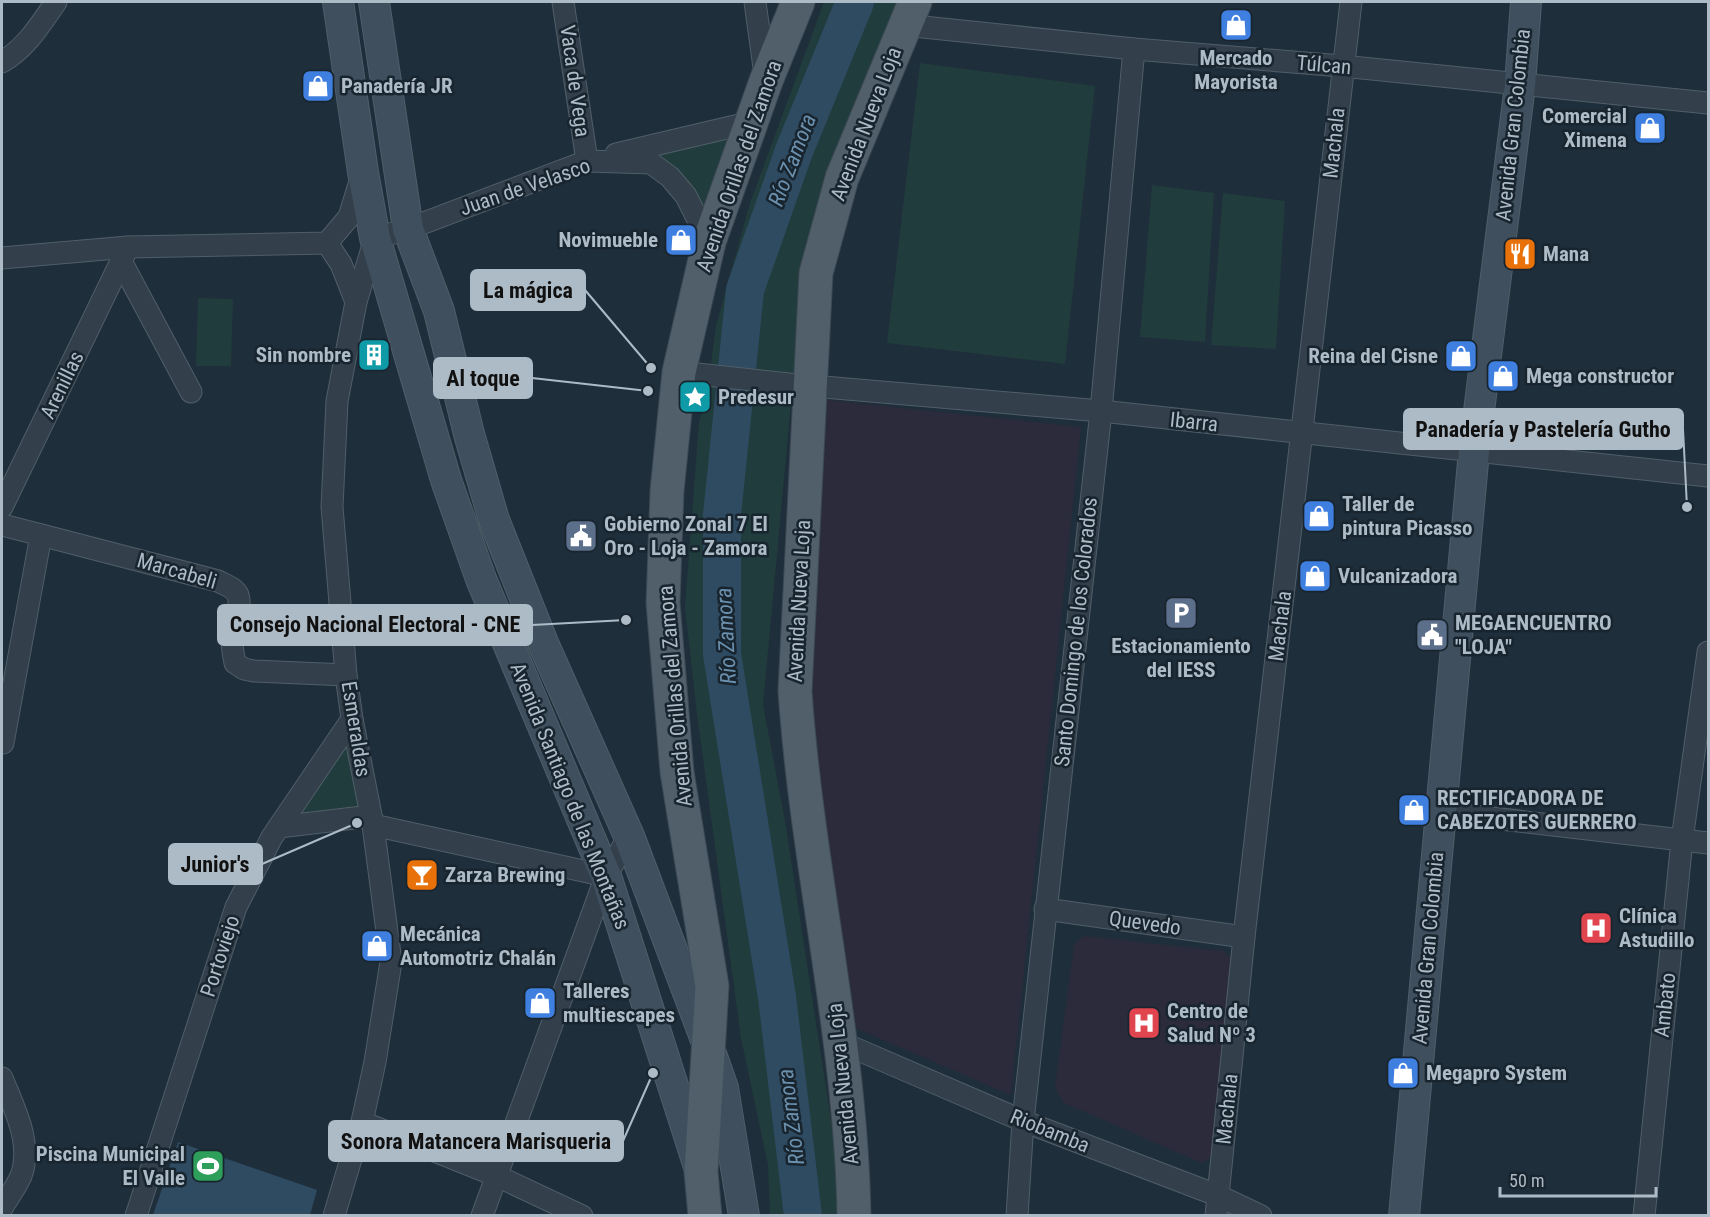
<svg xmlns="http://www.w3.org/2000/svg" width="1710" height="1217" font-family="'Roboto Condensed',sans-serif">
  <rect width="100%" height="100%" fill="#1f2e3b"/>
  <!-- medical -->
  <g fill="#2b2b3c">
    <polygon points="818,399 1081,427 1011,1095 844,1023 804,719"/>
    <polygon points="1083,936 1224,951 1232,959 1211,1157 1202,1163 1064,1103 1055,1087 1074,945"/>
  </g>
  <!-- green -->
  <g fill="#213c3c">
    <polygon points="824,2 910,2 816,233 794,371 763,705 785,821 840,1179 841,1215 770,1215 768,1165 741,1038 697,714 685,607 699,422 706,401 716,326 750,203"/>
    <polygon points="920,63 1095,86 1065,364 887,343"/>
    <polygon points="752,122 709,242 697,216 629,151"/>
    <polygon points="1152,185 1214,193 1205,342 1140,337"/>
    <polygon points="1223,193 1285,201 1276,349 1211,345"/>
    <polygon points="198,298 233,299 231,366 196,366"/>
    <polygon points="352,719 371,816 279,827"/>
  </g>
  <!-- water -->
  <polygon fill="#2f4b62" points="178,1142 317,1190 310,1215 153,1215"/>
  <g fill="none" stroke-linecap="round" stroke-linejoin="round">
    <!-- river -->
    <polyline stroke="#2f4b62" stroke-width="38" points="803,1216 777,997 722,654 722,515 745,290 794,151 855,2"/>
    <!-- street casing -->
    <g stroke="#505e69" stroke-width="23">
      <g id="street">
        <polyline points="563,2 587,161"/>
        <polyline points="755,2 765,75"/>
        <polyline points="904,25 1134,49 1342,66 1708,103"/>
        <path d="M 2,62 C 27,47 40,25 56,2"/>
        <polyline points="616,154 752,122"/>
        <polyline points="327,243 341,264 356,302"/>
        <polyline points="2,258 128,247 327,243 349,217 362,175"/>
        <polyline points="122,263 191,392"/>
        <polyline points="679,372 789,384 1101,411 1708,476"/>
        <polyline points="2,507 128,247"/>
        <polyline points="2,525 41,535 3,743"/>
        <path d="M 41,535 L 218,581 C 225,585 234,587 238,595 C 242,606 234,623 232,634 C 231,643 233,653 235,663 L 244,669 L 254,671 L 346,675"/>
        <polyline points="1440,812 1708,843"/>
        <polyline points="373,825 606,876"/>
        <polyline points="279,827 371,816"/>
        <polyline points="1045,909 1244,937"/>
        <polyline points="840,1042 1023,1121 1219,1196 1261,1216"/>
        <path d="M 2,1078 C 14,1108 33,1143 21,1176 C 16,1187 8,1198 2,1208"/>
        <polyline points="362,1122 497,1176 582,1216"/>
        <polyline points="136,1216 236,907 272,837 352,719"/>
        <polyline points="334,1216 362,1122 375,1062 391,962 373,825 352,719 346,675 332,507 337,401 356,302 375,238 408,229 587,161 651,163 670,177 686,196 709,242"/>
        <polyline points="482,1216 606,876 629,836"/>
        <polyline points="1017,1216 1023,1121 1101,411 1134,49"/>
        <polyline points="1216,1216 1244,937 1351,2"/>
        <polyline points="1644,1216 1682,840 1708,652"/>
      </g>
    </g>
    <!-- secondary casing -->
    <g stroke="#505e69" stroke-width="32">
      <g id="secondary">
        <polyline points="338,2 363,172 375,238 446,480 481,579 606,876 699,1167"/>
        <polyline points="374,2 408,229 439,311 469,434 494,520 543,643 629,836 709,1048 723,1088 744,1216"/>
        <polyline points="1404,1216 1474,451 1520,85 1526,2"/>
      </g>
    </g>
    <!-- primary casing -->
    <g stroke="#3c4954" stroke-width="35">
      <g id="primary">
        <polyline points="705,1216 701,1172 712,986 677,772 663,603 667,491 679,372 709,242 766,81 798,2"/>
        <path d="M 854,1216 C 851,1039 807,867 795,691 L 816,273 L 842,178 L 915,2"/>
      </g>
    </g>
    <!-- street -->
    <use href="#street" stroke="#33404b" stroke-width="21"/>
    <!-- secondary -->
    <use href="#secondary" stroke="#404f5e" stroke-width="30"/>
    <!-- primary -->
    <use href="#primary" stroke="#515f6b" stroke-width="33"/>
  </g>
  <!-- icons -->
  <defs>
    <g id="shop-square" transform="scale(1.725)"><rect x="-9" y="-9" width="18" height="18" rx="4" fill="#3f7fe0" stroke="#18252f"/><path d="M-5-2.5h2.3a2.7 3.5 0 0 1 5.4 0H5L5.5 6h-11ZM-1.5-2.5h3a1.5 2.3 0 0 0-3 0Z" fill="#fff"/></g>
    <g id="restaurant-square" transform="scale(1.725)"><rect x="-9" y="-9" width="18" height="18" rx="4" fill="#e8710a" stroke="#18252f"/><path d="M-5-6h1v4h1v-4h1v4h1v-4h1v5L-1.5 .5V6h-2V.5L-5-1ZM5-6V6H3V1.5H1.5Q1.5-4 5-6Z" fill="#fff"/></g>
    <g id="building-square" transform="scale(1.725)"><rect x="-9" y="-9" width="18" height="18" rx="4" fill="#0f9aa8" stroke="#18252f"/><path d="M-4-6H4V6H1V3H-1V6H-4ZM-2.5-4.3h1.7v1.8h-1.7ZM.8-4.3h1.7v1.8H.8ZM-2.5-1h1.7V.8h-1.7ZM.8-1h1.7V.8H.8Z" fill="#fff"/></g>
    <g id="sight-square" transform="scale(1.725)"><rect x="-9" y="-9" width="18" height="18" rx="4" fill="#0f9aa8" stroke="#18252f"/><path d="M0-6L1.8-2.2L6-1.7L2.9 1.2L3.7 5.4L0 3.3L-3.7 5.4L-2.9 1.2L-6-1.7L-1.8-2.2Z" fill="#fff"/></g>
    <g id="civic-square" transform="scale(1.725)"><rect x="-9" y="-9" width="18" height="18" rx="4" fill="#5c6f8a" stroke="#18252f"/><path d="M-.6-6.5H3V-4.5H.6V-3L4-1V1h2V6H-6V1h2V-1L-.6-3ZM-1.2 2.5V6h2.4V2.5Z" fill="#fff"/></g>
    <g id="parking-square" transform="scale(1.725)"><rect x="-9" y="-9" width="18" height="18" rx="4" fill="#5c6f8a" stroke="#18252f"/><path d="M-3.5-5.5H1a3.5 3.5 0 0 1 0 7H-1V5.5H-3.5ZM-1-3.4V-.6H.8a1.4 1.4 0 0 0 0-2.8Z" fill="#fff"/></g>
    <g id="bar-square" transform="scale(1.725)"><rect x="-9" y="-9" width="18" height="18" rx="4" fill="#e8710a" stroke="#18252f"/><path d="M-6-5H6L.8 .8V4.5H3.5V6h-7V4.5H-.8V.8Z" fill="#fff"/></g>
    <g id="hospital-square" transform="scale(1.725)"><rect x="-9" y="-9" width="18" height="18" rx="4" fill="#e0444e" stroke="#18252f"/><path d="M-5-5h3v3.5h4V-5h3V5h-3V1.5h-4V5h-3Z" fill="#fff"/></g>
    <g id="stadium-square" transform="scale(1.725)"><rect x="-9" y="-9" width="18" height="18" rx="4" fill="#2e9e5b" stroke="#18252f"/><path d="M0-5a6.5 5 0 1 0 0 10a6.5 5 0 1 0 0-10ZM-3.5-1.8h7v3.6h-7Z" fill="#fff"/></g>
  </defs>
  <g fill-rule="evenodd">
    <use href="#shop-square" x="1236" y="25"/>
    <use href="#shop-square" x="318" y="86"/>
    <use href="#shop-square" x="1650" y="128"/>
    <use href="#shop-square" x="681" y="240"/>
    <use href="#restaurant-square" x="1520" y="254"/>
    <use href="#building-square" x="374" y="355"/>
    <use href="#shop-square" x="1461" y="356"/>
    <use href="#shop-square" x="1503" y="376"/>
    <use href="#sight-square" x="695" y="397"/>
    <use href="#shop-square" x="1319" y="516"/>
    <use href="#civic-square" x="581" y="536"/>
    <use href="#shop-square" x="1315" y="576"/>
    <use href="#parking-square" x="1181" y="613"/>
    <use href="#civic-square" x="1432" y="635"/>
    <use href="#shop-square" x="1414" y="810"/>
    <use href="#bar-square" x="422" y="875"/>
    <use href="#hospital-square" x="1596" y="928"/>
    <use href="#shop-square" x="377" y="946"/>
    <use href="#shop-square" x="540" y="1003"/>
    <use href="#hospital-square" x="1144" y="1023"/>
    <use href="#shop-square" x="1403" y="1073"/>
    <use href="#stadium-square" x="208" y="1166"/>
  </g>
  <g text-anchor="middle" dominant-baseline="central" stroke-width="5" stroke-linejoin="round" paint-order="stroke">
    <!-- poi labels -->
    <g font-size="21" font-weight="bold" fill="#adbbc7" stroke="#18252f" text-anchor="start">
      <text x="1236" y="58" text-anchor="middle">Mercado<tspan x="1236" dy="24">Mayorista</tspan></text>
      <text x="341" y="86">Panadería JR</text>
      <text x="1627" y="116" text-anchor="end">Comercial<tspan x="1627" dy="24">Ximena</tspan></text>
      <text x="658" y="240" text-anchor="end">Novimueble</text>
      <text x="1543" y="254">Mana</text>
      <text x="351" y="355" text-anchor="end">Sin nombre</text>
      <text x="1438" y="356" text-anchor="end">Reina del Cisne</text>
      <text x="1526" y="376">Mega constructor</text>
      <text x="718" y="397">Predesur</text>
      <text x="1342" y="504">Taller de<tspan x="1342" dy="24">pintura Picasso</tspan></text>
      <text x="604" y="524">Gobierno Zonal 7 El<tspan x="604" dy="24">Oro - Loja - Zamora</tspan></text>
      <text x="1338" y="576">Vulcanizadora</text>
      <text x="1455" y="623">MEGAENCUENTRO<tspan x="1455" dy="24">"LOJA"</tspan></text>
      <text x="1181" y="646" text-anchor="middle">Estacionamiento<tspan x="1181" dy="24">del IESS</tspan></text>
      <text x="1437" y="798">RECTIFICADORA DE<tspan x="1437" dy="24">CABEZOTES GUERRERO</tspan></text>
      <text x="445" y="875">Zarza Brewing</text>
      <text x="1619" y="916">Clínica<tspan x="1619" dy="24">Astudillo</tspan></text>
      <text x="400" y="934">Mecánica<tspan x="400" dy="24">Automotriz Chalán</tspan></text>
      <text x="563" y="991">Talleres<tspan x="563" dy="24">multiescapes</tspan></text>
      <text x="1167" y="1011">Centro de<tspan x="1167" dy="24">Salud Nº 3</tspan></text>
      <text x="1426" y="1073">Megapro System</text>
      <text x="185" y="1154" text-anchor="end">Piscina Municipal<tspan x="185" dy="24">El Valle</tspan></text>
    </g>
    <!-- street labels -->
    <g font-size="21" fill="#adbbc7" stroke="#18252f">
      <text transform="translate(1324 65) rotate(5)">Túlcan</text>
      <text transform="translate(575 81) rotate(82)">Vaca de Vega</text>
      <text transform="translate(866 124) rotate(-69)">Avenida Nueva Loja</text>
      <text transform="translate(1513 125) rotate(-84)">Avenida Gran Colombia</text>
      <text transform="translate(1334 143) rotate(-84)">Machala</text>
      <text transform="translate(739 166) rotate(-71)">Avenida Orillas del Zamora</text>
      <text transform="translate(525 187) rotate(-19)">Juan de Velasco</text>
      <text transform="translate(62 385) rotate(-64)">Arenillas</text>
      <text transform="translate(1194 422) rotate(6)">Ibarra</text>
      <text transform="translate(177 571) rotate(16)">Marcabeli</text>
      <text transform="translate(799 601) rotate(-87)">Avenida Nueva Loja</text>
      <text transform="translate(1280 626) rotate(-83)">Machala</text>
      <text transform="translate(1076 632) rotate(-84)">Santo Domingo de los Colorados</text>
      <text transform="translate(675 696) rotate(-95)">Avenida Orillas del Zamora</text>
      <text transform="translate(356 729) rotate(81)">Esmeraldas</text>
      <text transform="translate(570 796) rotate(68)">Avenida Santiago de las Montañas</text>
      <text transform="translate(1145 923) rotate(8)">Quevedo</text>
      <text transform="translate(1428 948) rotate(-85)">Avenida Gran Colombia</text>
      <text transform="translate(220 956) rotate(-72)">Portoviejo</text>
      <text transform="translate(1665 1005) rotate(-84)">Ambato</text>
      <text transform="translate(843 1084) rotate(-96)">Avenida Nueva Loja</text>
      <text transform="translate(1227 1109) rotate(-84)">Machala</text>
      <text transform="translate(1050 1131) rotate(22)">Riobamba</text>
    </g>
    <!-- water labels -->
    <g font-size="22" font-style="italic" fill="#6b90ae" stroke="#18252f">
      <text transform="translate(792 160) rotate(-69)">Río Zamora</text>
      <text transform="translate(726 636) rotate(-93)">Río Zamora</text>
      <text transform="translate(791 1117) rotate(-97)">Río Zamora</text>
    </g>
  </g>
  <!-- callouts -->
  <path fill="none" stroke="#adbbc7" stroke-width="2" d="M651 368L585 290M648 391L532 378M1687 507L1683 429M626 620L532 625M357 823L262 864M653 1073L623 1141"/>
  <g fill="#adbbc7" stroke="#18252f" stroke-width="2">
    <circle cx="651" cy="368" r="6"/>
    <circle cx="648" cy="391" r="6"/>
    <circle cx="1687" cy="507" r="6"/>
    <circle cx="626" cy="620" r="6"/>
    <circle cx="357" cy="823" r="6"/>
    <circle cx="653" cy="1073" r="6"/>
  </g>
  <g fill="#adbbc7" stroke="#adbbc7" stroke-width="2">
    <rect x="471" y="270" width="114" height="40" rx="6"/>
    <rect x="434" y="358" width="98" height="40" rx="6"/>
    <rect x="1404" y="409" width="279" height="40" rx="6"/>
    <rect x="218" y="605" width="314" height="40" rx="6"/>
    <rect x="169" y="844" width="93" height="40" rx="6"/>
    <rect x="329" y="1121" width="294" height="40" rx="6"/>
  </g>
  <g font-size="22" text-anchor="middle" font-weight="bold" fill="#111">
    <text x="528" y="298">La mágica</text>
    <text x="483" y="386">Al toque</text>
    <text x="1543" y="437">Panadería y Pastelería Gutho</text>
    <text x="375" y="632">Consejo Nacional Electoral - CNE</text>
    <text x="215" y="872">Junior's</text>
    <text x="476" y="1149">Sonora Matancera Marisqueria</text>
  </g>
  <!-- border -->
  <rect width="1710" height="1217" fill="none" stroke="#adbbc7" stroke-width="6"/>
  <!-- scale -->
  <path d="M1500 1187v9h156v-9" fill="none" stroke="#adbbc7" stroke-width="3"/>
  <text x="1509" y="1187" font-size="18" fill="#adbbc7" stroke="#18252f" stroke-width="4.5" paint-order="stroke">50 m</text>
</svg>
